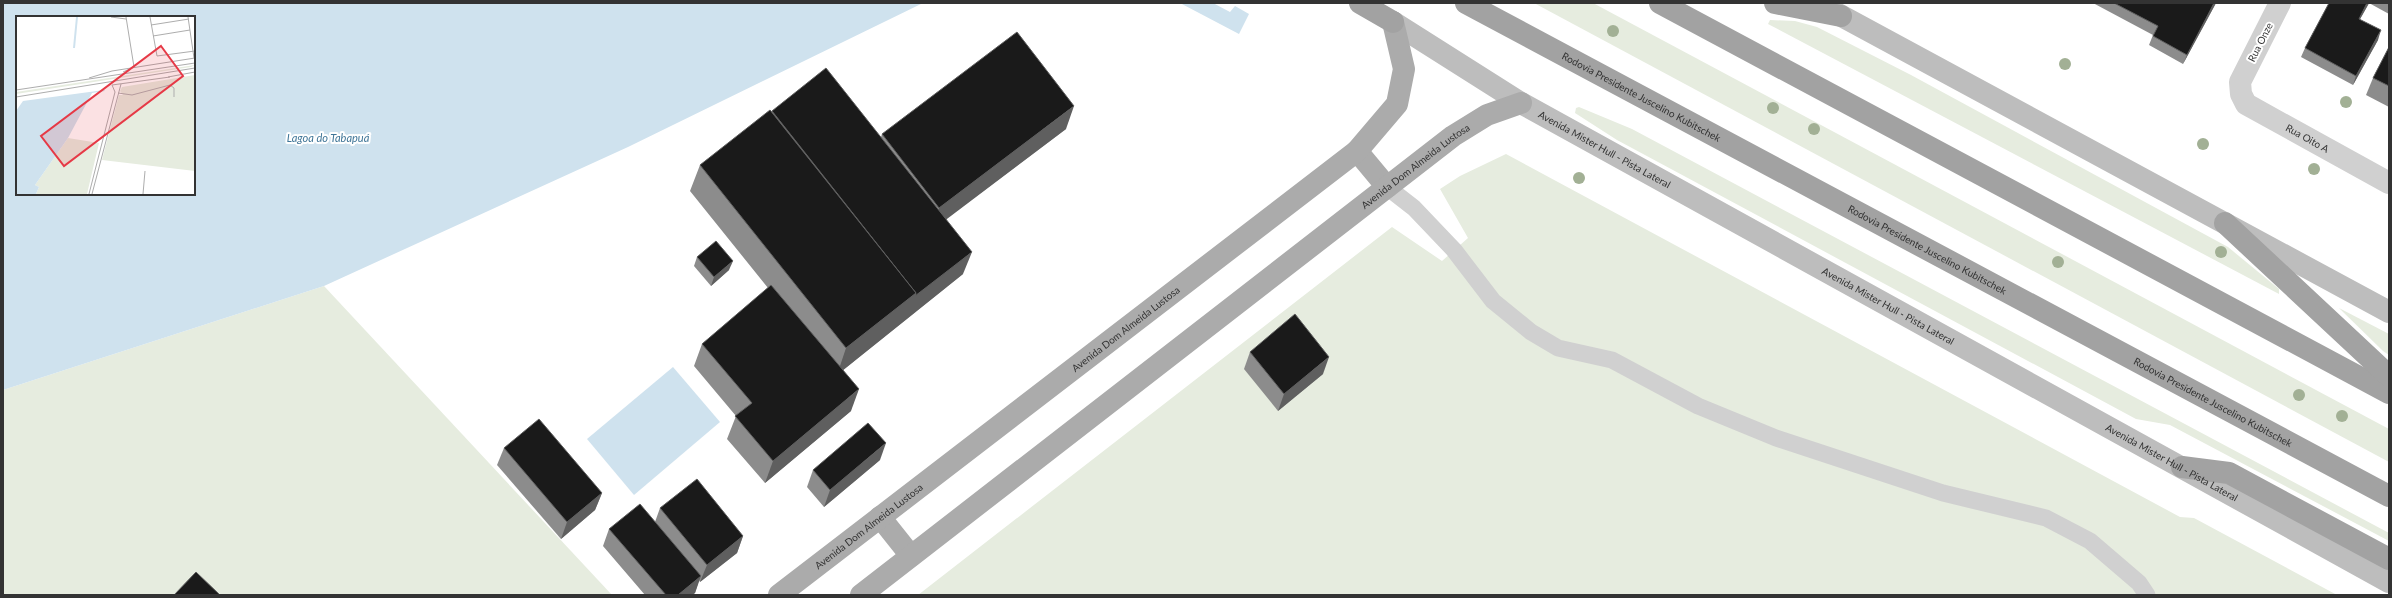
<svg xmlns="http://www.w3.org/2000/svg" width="2392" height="598" font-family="Lato,sans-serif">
  <rect width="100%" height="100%" fill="#fff"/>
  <!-- green -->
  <g fill="#e6ecdf">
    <polygon points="1534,3 1593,3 2389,429 2389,462"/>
    <polygon points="1770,20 1795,21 1817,27 1911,75 2228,247 2279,289 2279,294 1768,24"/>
    <polygon points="1579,107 1632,129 2389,533 2389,541 2170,425 2136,419 1617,140 1575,113 1576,108"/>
    <polygon points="1506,154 2180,517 2194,518 2337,595 918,595 1392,227 1442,261 1468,238 1440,189 1460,176"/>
    <polygon points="324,286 612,595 3,595 3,390"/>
    <polygon points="2339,308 2389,334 2389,355 2383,351"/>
  </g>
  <!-- water -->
  <g fill="#cfe2ee" fill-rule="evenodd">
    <path d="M 3,3 L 923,3 L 628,147 L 324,286 L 3,390 ZM 17,17 L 194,17 L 194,194 L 17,194 Z"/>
    <polygon points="1180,3 1213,3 1230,12 1235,6 1249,14 1239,34"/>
    <polygon points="673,367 720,422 634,495 587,439"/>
  </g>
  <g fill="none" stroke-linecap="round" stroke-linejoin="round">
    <!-- service -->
    <polyline stroke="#d0d0d0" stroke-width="17" points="1387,187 1414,208 1454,250 1493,301 1531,332 1558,348 1612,360 1698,406 1776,438 1943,493 2046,518 2090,541 2139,583 2147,595"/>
    <!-- minor -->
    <path stroke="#d0d0d0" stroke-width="22" id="s1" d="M 2280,3 L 2240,82 L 2241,94 L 2246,104 L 2389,183"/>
    <!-- secondary -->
    <g stroke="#bdbdbd" stroke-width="22">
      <polyline points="1825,7 2389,312"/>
      <path id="s2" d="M 1393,22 L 1521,103 L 2389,582"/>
    </g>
    <!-- primary -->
    <g stroke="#ababab" stroke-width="22">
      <polyline points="1357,151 1387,187"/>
      <polyline points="880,517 911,556"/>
      <path id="s3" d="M 779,595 L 1357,151 L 1397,104 L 1404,69 L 1393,22"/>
      <path id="s4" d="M 861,595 L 1453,136 L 1487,115 L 1521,103"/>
    </g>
    <!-- trunk -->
    <g stroke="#a2a2a2" stroke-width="22">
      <polyline points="1360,3 1393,22"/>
      <path id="s5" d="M 1466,3 L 2389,496"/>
      <polyline points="1660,3 2389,393"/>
      <polyline points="1775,3 1841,16"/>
      <polyline points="2225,223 2389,376"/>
      <polyline points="2182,467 2229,473 2389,559"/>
    </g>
  </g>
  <!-- trees -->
  <g fill="#a2b095">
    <circle cx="1613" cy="31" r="6"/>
    <circle cx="2065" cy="64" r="6"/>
    <circle cx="2346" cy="102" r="6"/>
    <circle cx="1773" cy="108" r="6"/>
    <circle cx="1814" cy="129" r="6"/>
    <circle cx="2203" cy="144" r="6"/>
    <circle cx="2314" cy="169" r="6"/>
    <circle cx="1579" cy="178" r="6"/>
    <circle cx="2221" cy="252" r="6"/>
    <circle cx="2058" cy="262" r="6"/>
    <circle cx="2299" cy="395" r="6"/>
    <circle cx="2342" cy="416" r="6"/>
  </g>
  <!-- wall -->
  <g fill="#8c8c8c">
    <polygon points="2093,3 2216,3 2183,64 2149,45 2153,35"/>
    <polygon points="2329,3 2389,3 2389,14 2369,3 2360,19 2378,40 2353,85 2301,57 2305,48"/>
    <polygon points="2389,47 2389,107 2366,95 2373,78"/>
    <polygon points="772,111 881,137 882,134 1066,129 946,219 963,274 843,370 851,411 765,483 727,439 736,416 694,366 702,344 768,288 690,191 700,165"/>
    <polygon points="697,257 729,270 711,286 694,266"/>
    <polygon points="1250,352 1323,374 1278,411 1244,369"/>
    <polygon points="504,448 602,493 595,510 561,539 497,465"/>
    <polygon points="880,460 824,507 807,487 813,470"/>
    <polygon points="660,508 743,536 737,553 700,582 699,580 695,593 692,595 645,595 603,546 609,529 655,522"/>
  </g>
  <!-- shaded-wall -->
  <g fill="#5f5f5f">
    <polygon points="2214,3 2216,3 2183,64 2187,55"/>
    <polygon points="2367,3 2369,3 2368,5 2355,28 2359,19"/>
    <polygon points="2381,30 2378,40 2353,85 2356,76"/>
    <polygon points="1074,106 1066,129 931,231 939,208"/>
    <polygon points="972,252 963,274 837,375 846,348 916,293"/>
    <polygon points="733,261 729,270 711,286 714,277"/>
    <polygon points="1329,357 1323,374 1278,411 1284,394"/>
    <polygon points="859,389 851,411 765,483 773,461"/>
    <polygon points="886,443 880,460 824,507 830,490"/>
    <polygon points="602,493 595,510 561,539 567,522"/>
    <polygon points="743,536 737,553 700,582 707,565"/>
    <polygon points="701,576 695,593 692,595 678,595"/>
  </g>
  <!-- building -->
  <g fill="#1a1a1a" stroke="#5f5f5f">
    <polygon points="2114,3 2214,3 2187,55 2153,36 2158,26"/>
    <polygon points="2329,3 2367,3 2359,19 2381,30 2356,76 2305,48"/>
    <polygon points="1017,32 1074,106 939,208 882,134"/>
    <polygon points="2389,47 2389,86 2373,78"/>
    <polygon points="826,68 972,252 915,296 916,293 772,111"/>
    <polygon points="770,110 916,293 846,348 700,165"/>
    <polygon points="716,241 733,261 714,277 697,257"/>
    <polygon points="771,285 859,389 773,461 735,416 752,403 702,344"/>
    <polygon points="1295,314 1329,357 1284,394 1250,352"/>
    <polygon points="539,419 602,493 567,522 504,448"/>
    <polygon points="868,423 886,443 830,490 813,470"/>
    <polygon points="697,479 743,536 707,565 660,508"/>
    <polygon points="640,504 701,576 678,595 666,595 609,529"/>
    <polygon points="196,572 220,595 174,595"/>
  </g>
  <g text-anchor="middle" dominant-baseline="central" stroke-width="4" stroke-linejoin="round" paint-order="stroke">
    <!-- street labels -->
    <g font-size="10" fill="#333" stroke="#fff">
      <text transform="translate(2260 42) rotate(-63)">Rua Onze</text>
      <text stroke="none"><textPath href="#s5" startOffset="199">Rodovia Presidente Juscelino Kubitschek</textPath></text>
      <text stroke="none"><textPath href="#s1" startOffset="182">Rua Oito A</textPath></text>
      <text stroke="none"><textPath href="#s2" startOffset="247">Avenida Mister Hull - Pista Lateral</textPath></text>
      <text stroke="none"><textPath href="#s4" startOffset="701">Avenida Dom Almeida Lustosa</textPath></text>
      <text stroke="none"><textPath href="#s5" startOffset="523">Rodovia Presidente Juscelino Kubitschek</textPath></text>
      <text stroke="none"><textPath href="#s2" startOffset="571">Avenida Mister Hull - Pista Lateral</textPath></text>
      <text stroke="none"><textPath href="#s3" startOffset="437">Avenida Dom Almeida Lustosa</textPath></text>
      <text stroke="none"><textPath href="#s5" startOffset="847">Rodovia Presidente Juscelino Kubitschek</textPath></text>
      <text stroke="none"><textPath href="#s2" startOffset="895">Avenida Mister Hull - Pista Lateral</textPath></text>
      <text stroke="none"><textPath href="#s3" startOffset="113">Avenida Dom Almeida Lustosa</textPath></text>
    </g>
    <!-- water labels -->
    <g font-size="11" font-style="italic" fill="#3f7597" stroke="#fff">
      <text x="328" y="137">Lagoa do Tabapuá</text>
    </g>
  </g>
  <!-- overview -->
  <g transform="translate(16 16)">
    <rect width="179" height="179" fill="#fff"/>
    <path d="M 179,49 L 175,51 L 0,78 L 0,76 ZM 179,59 L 179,155 L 86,144 L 103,79 L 107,79 L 104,75 L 106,71 ZM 52,122 L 83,127 L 71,178 L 20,178 L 23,171 L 19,169 Z" fill="#e6ecdf"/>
    <path d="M 88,74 L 89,75 L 76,77 L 52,122 L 19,169 L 23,171 L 20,178 L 0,178 L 0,95 L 7,85 Z" fill="#cfe2ee"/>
    <path fill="none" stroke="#cfe2ee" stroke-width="2" d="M 58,32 L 61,1"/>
    <path fill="none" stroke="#adadad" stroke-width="1" d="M 95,1 L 110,3M 110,1 L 118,51M 134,1 L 141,40 L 179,35M 172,1 L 178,42M 135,9 L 173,3M 137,20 L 174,14M 107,56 L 118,51M 152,61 L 179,56M 73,62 L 96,55 L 179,42M 96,69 L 154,61M 0,74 L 179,47M 102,77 L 116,79 L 154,69 L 158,72 L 158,81M 0,81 L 179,52M 73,178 L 99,76 L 96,69M 76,178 L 105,68M 127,178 L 129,155"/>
    <path fill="#e63946" fill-opacity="0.15" stroke="#e63946" stroke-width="2" d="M 145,30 L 167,60 L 48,150 L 25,120 Z"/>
    <rect width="179" height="179" fill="none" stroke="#333" stroke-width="2"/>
  </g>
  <!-- border -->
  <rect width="2392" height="598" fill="none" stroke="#333333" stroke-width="8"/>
</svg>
